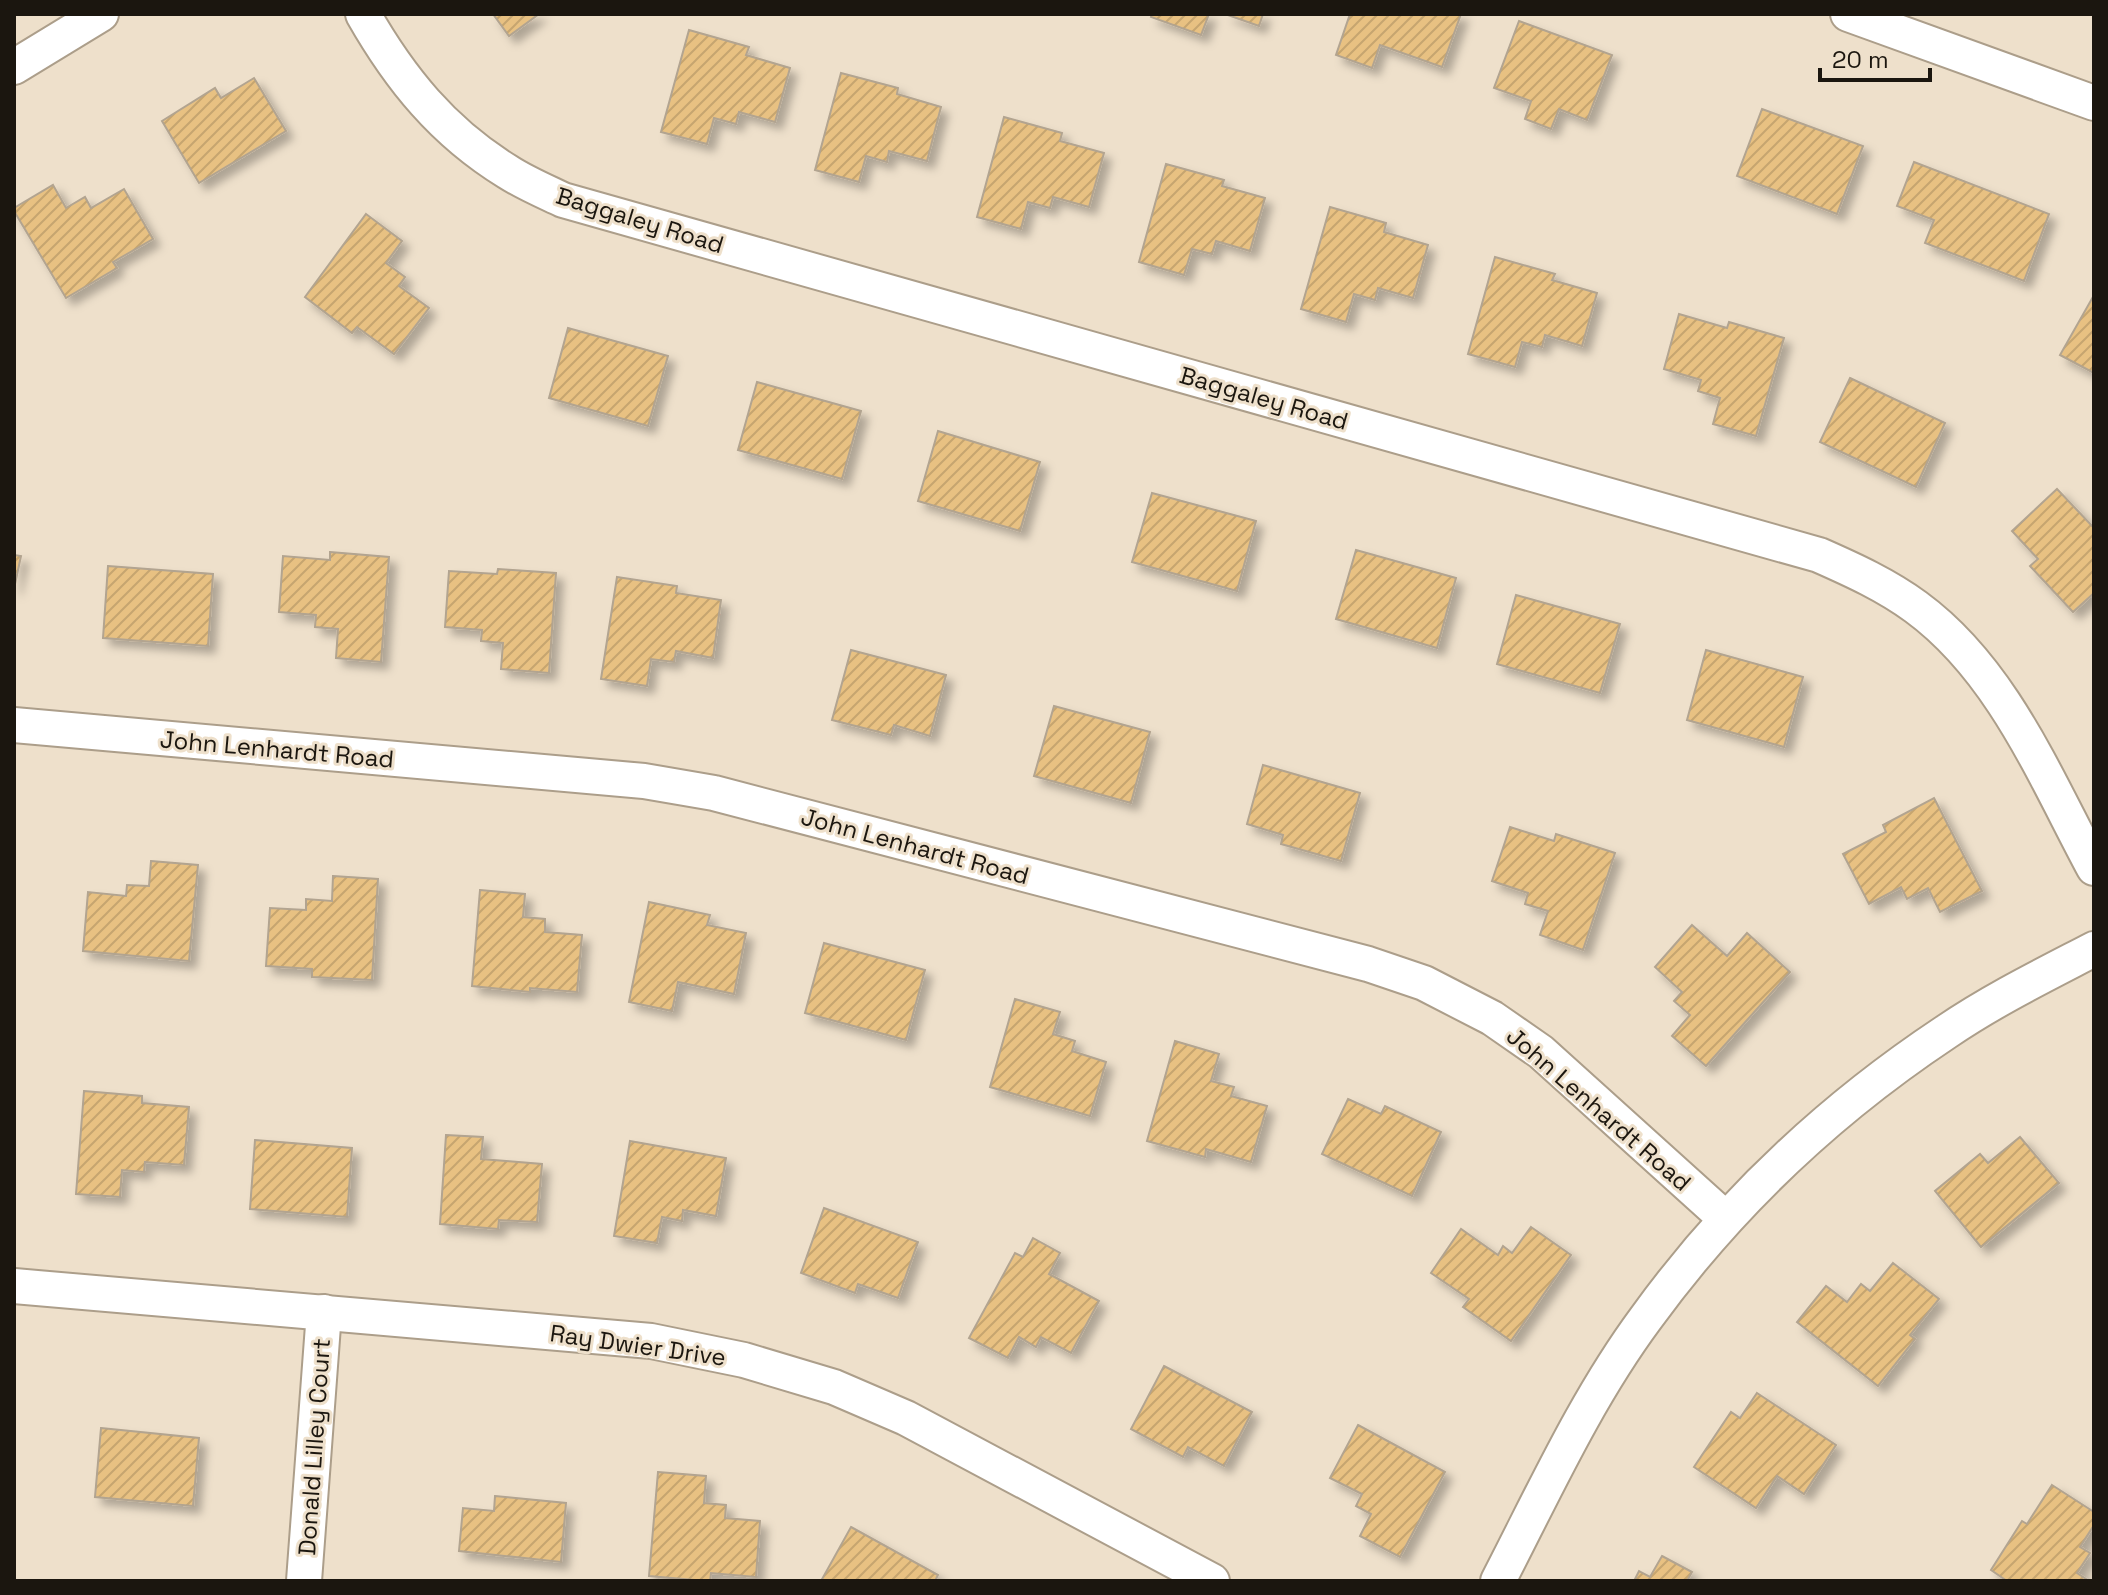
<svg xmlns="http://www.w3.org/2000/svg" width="2108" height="1595" font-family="'Space Grotesk',sans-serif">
  <defs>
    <pattern id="building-hatch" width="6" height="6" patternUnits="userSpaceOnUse" patternTransform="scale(2)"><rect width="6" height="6" fill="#e8c182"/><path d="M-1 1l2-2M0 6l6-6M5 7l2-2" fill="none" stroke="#c6a56f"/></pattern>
    <filter id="shadow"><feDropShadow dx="7" dy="7" stdDeviation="4" flood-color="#0004"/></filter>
  </defs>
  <rect width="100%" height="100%" fill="#eee0cb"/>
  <!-- building -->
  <g fill="url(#building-hatch)" stroke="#b2a490" stroke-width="2" filter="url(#shadow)">
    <polygon points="493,14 539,14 509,36"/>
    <polygon points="1152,14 1209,14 1201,35 1151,17"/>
    <polygon points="1225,14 1263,14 1259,26"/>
    <polygon points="1350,14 1461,14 1442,67 1380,45 1372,68 1336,55"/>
    <polygon points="1519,21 1612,55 1587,120 1559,109 1551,129 1525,119 1531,101 1494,88"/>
    <polygon points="689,30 749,47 746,55 790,68 775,122 739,112 736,124 714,118 707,144 661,132"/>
    <polygon points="841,73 898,88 897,94 941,107 927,161 889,151 887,162 866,156 859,182 815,170"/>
    <polygon points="254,78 286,131 199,183 162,121 215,88 221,98"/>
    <polygon points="1762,109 1863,146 1837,214 1737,176"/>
    <polygon points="1004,117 1062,133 1060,141 1104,153 1089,207 1053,197 1050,208 1028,202 1021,229 977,217"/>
    <polygon points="1914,162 2049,214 2024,281 1925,243 1934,220 1897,206"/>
    <polygon points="1166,164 1224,180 1222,186 1265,198 1250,251 1216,241 1212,254 1192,249 1184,275 1139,262"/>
    <polygon points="53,185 66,208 85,197 91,208 124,189 153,239 113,262 117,268 66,298 14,211 14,208"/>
    <polygon points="1330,207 1386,223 1384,232 1428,245 1413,298 1378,288 1375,300 1354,294 1346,322 1301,309"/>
    <polygon points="366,214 402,241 386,263 405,277 399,286 429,308 394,354 357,327 352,333 305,297"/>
    <polygon points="1495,257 1555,274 1552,280 1597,293 1582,346 1545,335 1542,347 1522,342 1515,367 1468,354"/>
    <polygon points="2094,295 2094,373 2060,355"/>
    <polygon points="1679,314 1727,328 1729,322 1784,338 1756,436 1713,424 1720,398 1698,391 1701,380 1664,369"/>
    <polygon points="568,328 668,356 648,426 549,398"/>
    <polygon points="1850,378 1945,423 1916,487 1820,442"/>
    <polygon points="757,382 861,411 842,479 738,450"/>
    <polygon points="938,431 1040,462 1020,531 918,501"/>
    <polygon points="2057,489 2094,528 2094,593 2073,612 2030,566 2038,559 2012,531"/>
    <polygon points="1152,493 1256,521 1237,591 1132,562"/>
    <polygon points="1356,550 1456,578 1437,648 1336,619"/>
    <polygon points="330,552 389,557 381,662 336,658 338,629 315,627 316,615 279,612 283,556 330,560"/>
    <polygon points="14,555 21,556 14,589"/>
    <polygon points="108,566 213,574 208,646 103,638"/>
    <polygon points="498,569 556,573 549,673 501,669 503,643 481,641 482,630 445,627 449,571 497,574"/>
    <polygon points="617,577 677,586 676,593 721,600 713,658 676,651 674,662 651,659 647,686 601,679"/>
    <polygon points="1516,595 1620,624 1600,693 1497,664"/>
    <polygon points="851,650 946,675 930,736 894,725 891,735 832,720"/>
    <polygon points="1706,650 1803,677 1784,747 1687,720"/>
    <polygon points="1054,706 1150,732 1131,803 1034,776"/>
    <polygon points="1263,765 1360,793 1341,861 1281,844 1283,835 1247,824"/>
    <polygon points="1934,798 1982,891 1940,912 1928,888 1907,899 1901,887 1869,904 1843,854 1886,832 1883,825"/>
    <polygon points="1510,827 1554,841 1556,834 1615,853 1583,950 1540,935 1548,911 1525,904 1528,893 1492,881"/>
    <polygon points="151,861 198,865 189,961 83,951 88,892 126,896 127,885 149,886"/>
    <polygon points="333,876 378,879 372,980 312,977 312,969 266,966 270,908 306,910 306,899 332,901"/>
    <polygon points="480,890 525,894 523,917 545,919 545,932 582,935 577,992 530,988 530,992 472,986"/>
    <polygon points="649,902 710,915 707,925 746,933 734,994 678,982 672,1011 629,1002"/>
    <polygon points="1692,925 1727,956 1747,933 1790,972 1706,1066 1672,1036 1690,1015 1674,1001 1682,992 1655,967"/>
    <polygon points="824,943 925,970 906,1040 805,1013"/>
    <polygon points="1015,999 1060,1012 1053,1034 1075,1041 1072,1051 1106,1062 1090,1116 990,1087"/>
    <polygon points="1175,1041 1219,1054 1211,1081 1234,1087 1231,1096 1267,1106 1251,1162 1206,1149 1205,1157 1147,1141"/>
    <polygon points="84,1091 142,1096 142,1103 189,1107 184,1165 145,1162 144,1172 122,1170 120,1197 76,1194"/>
    <polygon points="1348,1099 1381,1114 1385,1106 1441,1132 1412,1196 1322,1154"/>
    <polygon points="446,1135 483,1137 481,1159 542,1164 537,1222 499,1220 498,1229 440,1224"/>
    <polygon points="2020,1137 2059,1183 1981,1247 1935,1191 1980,1154 1988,1163"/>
    <polygon points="255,1140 352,1148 347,1217 250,1209"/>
    <polygon points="630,1141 726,1158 716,1216 683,1210 682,1221 662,1217 657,1243 614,1236"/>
    <polygon points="824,1208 918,1242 898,1298 858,1284 855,1293 801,1273"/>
    <polygon points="1531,1227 1571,1255 1511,1341 1463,1307 1469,1299 1431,1273 1461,1229 1498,1255 1503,1246 1512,1253"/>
    <polygon points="1033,1238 1060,1253 1049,1274 1099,1301 1071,1353 1041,1337 1036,1347 1019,1337 1008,1358 969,1338 1015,1253 1023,1257"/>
    <polygon points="1893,1263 1939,1299 1910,1335 1915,1339 1878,1386 1797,1322 1826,1286 1847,1302 1861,1284 1870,1291"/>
    <polygon points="1164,1366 1252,1412 1224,1466 1188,1447 1183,1457 1131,1429"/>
    <polygon points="1757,1393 1836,1445 1804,1494 1777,1476 1756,1508 1694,1467 1731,1412 1740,1418"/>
    <polygon points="1358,1425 1445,1472 1400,1557 1360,1536 1371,1514 1356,1506 1362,1494 1330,1478"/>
    <polygon points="101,1428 199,1438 193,1506 95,1497"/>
    <polygon points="658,1472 706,1476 704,1503 726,1505 725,1518 760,1521 756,1577 711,1573 710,1581 706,1581 649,1576"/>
    <polygon points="2052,1485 2094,1512 2094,1525 2080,1547 2090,1553 2077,1573 2089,1581 2007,1581 1991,1570 2022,1521 2027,1524"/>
    <polygon points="495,1496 566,1503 561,1562 459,1551 463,1508 494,1511"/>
    <polygon points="851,1527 938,1575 935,1581 821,1581"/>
    <polygon points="1662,1556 1692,1572 1687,1581 1634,1581 1639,1571 1650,1577"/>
  </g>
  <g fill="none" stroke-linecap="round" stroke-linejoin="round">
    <!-- street casing -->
    <g stroke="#ac9e8a" stroke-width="38">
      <g id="street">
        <path d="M 363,14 C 400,79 443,132 508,172 C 525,183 544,191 563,200 L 1819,555 C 1853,570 1886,585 1916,607 C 2002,670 2045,777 2094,868"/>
        <polyline points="1848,14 2094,103"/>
        <polyline points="14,67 101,14"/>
        <polyline points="14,725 644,781 714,793 1368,964 1424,983 1492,1018 1541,1052 1726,1219"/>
        <polyline points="14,1286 651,1341 744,1360 834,1387 906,1418 1212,1581"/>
        <polyline points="304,1581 324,1312"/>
        <path d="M 1498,1581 C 1544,1492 1586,1399 1646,1318 C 1728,1205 1830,1109 1946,1032 C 1993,1000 2044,975 2094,949"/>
      </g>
    </g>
    <!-- street -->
    <use href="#street" stroke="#fff" stroke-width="34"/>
  </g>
  <g text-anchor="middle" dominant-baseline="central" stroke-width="6" stroke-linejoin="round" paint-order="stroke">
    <!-- street labels -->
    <g font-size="24" fill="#1b160f" stroke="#eee0cb">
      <text transform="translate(640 220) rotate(17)">Baggaley Road</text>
      <text transform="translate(1264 398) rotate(16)">Baggaley Road</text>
      <text transform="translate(277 749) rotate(5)">John Lenhardt Road</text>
      <text transform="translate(915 846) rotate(15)">John Lenhardt Road</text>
      <text transform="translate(1599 1109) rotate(41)">John Lenhardt Road</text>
      <text transform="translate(638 1345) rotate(8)">Ray Dwier Drive</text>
      <text transform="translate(314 1447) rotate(-86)">Donald Lilley Court</text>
    </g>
  </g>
  <!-- border -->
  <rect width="2108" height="1595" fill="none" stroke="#1b160f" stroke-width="32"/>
  <!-- scale -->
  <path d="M1820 68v12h110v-12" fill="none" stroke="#1b160f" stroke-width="4"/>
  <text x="1832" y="68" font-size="24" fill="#1b160f" stroke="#eee0cb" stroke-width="6" paint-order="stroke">20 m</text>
</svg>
